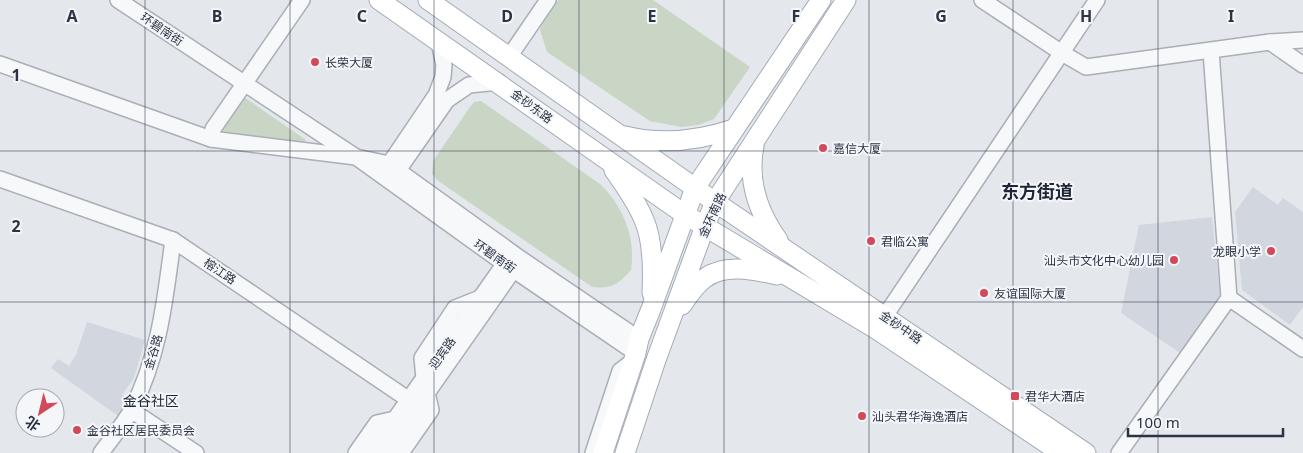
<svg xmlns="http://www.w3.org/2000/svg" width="1303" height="453" font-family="'Noto Sans','Noto Sans SC',sans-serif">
  <rect width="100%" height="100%" fill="#e4e7ec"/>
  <!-- built -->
  <g fill="#d2d6de">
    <polygon points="1253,187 1278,205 1283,198 1303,212 1303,307 1290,325 1242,290 1235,212"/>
    <polygon points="1212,217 1220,295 1180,353 1121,313 1139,225"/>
    <polygon points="87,322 145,340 134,378 122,395 129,400 118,416 51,368 58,359 69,366 76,355"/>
  </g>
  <!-- green -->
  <g fill="#c9d6c5">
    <polygon points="558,0 653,0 750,67 714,119 698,125 681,127 650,121 547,52 540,30 544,20"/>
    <polygon points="244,97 306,140 303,145 227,134 222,130"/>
    <path d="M 481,101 L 600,184 C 623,206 636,238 631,270 C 618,285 611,289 592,287 L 437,180 L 432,174 L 433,161 L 470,107 L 474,102 Z"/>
  </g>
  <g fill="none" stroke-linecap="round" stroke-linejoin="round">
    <!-- minor casing -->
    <g stroke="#a9aeb7" stroke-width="18">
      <g id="minor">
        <polyline points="118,0 356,157 505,264 636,353"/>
        <polyline points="982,0 1062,53 1086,67 1270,42 1303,40"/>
        <polyline points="1270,42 1303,65"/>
        <polyline points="509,57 548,0"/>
        <polyline points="0,64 211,139 356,157 389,164 521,259 639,339"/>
        <polyline points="211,139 213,129 302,0"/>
        <polyline points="384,172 436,95 443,77 444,65 439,42"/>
        <polyline points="0,179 173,240 418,406"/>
        <polyline points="392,179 447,100 469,85 499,82"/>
        <polyline points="1229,298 1303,349"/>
        <polyline points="885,316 1097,0"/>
        <polyline points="424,378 422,358 455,308 480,298"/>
        <polyline points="131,410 196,453"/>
        <path d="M 101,453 C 111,439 124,424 132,409 C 160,354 165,299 173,240"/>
        <polyline points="356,453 377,423 395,419"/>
        <polyline points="371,453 510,256"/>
        <polyline points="385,453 519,262"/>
        <polyline points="401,453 431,410 427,393"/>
        <polyline points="593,453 620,371 633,361"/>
        <polyline points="1119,453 1229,298 1211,51"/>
      </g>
    </g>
    <!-- major casing -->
    <g stroke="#a3abb8" stroke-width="21">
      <g id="major">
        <polyline points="379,0 684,214 876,329 1061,453"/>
        <polyline points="428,0 715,202 1086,453"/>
        <path d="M 625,136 C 662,145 698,141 734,129"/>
        <path d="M 754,146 C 747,181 758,212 778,240"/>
        <path d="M 614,170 C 625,186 637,202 644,220 C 653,240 653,272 652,293"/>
        <path d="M 682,305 C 688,296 695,285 705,278 C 725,263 754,270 777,275"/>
        <polyline points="603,453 636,353 639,339 651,309 695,188 821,0"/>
        <polyline points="625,453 656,360 705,226 715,202 846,0"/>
      </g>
    </g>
    <!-- minor -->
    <use href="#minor" stroke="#f7f8fa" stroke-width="15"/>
    <!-- major -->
    <use href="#major" stroke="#fff" stroke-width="19"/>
  </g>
  <!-- grid -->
  <path fill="none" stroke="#2b3445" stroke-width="1" stroke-opacity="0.55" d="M 145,0 L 145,453M 290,0 L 290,453M 434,0 L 434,453M 579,0 L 579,453M 724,0 L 724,453M 869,0 L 869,453M 1013,0 L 1013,453M 1158,0 L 1158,453M 0,151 L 1303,151M 0,302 L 1303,302"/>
  <!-- markers -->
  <g fill="#d1495b" stroke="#f4f6f9" stroke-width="2">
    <circle cx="315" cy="62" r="5"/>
    <circle cx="823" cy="148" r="5"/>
    <circle cx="871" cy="241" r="5"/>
    <circle cx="1271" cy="251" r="5"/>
    <circle cx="1174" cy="260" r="5"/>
    <circle cx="984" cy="293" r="5"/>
    <rect x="1010" y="391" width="10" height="10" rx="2.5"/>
    <circle cx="862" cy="416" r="5"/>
    <circle cx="77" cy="430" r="5"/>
  </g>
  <g text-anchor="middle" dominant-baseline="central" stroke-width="4" stroke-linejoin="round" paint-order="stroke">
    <!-- street labels -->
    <g font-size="12" fill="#2b3445" stroke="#f4f6f9">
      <text transform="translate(162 29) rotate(34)">环碧南街</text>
      <text transform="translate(532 106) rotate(36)">金砂东路</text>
      <text transform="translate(712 215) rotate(-65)">金环南路</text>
      <text transform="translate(495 256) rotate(35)">环碧南街</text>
      <text transform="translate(220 271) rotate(34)">榕江路</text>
      <text transform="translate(901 327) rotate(34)">金砂中路</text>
      <text transform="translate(153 352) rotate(-73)">金谷路</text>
      <text transform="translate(442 353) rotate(-55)">迎宾路</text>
    </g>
    <!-- poi labels -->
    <g font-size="12" fill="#2b3445" stroke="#f4f6f9" text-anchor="start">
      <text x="325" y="62">长荣大厦</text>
      <text x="833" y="148">嘉信大厦</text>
      <text x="881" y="241">君临公寓</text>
      <text x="1261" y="251" text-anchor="end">龙眼小学</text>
      <text x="1164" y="260" text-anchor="end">汕头市文化中心幼儿园</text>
      <text x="994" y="293">友谊国际大厦</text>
      <text x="1025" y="396">君华大酒店</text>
      <text x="872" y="416">汕头君华海逸酒店</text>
      <text x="87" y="430">金谷社区居民委员会</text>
    </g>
    <!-- neighbourhood labels -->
    <g font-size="14" fill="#1d2536" stroke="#f4f6f9">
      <text x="151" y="400">金谷社区</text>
    </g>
    <!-- district labels -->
    <g font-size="18" font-weight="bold" fill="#1d2536" stroke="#f4f6f9">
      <text x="1037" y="191">东方街道</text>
    </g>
  </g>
  <g font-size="16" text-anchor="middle" font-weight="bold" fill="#2b3445" stroke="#f4f6f9" stroke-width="4" stroke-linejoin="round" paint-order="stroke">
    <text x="72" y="22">A</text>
    <text x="217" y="22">B</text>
    <text x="362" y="22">C</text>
    <text x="507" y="22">D</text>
    <text x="652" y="22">E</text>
    <text x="796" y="22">F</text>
    <text x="941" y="22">G</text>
    <text x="1086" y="22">H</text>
    <text x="1231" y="22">I</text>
    <text x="16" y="81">1</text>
    <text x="16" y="232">2</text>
  </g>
  <!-- north arrow -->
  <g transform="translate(40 413) rotate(215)"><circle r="24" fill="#f4f6f9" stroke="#a4a8b1"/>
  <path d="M0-4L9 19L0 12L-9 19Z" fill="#d1495b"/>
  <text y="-8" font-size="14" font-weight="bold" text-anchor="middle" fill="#2b3445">北</text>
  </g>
  <!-- scale -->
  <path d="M1128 428v8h155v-8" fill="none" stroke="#2b3445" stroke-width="2.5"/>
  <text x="1136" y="428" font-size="15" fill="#2b3445" stroke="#f4f6f9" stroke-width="4" paint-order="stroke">100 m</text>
</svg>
